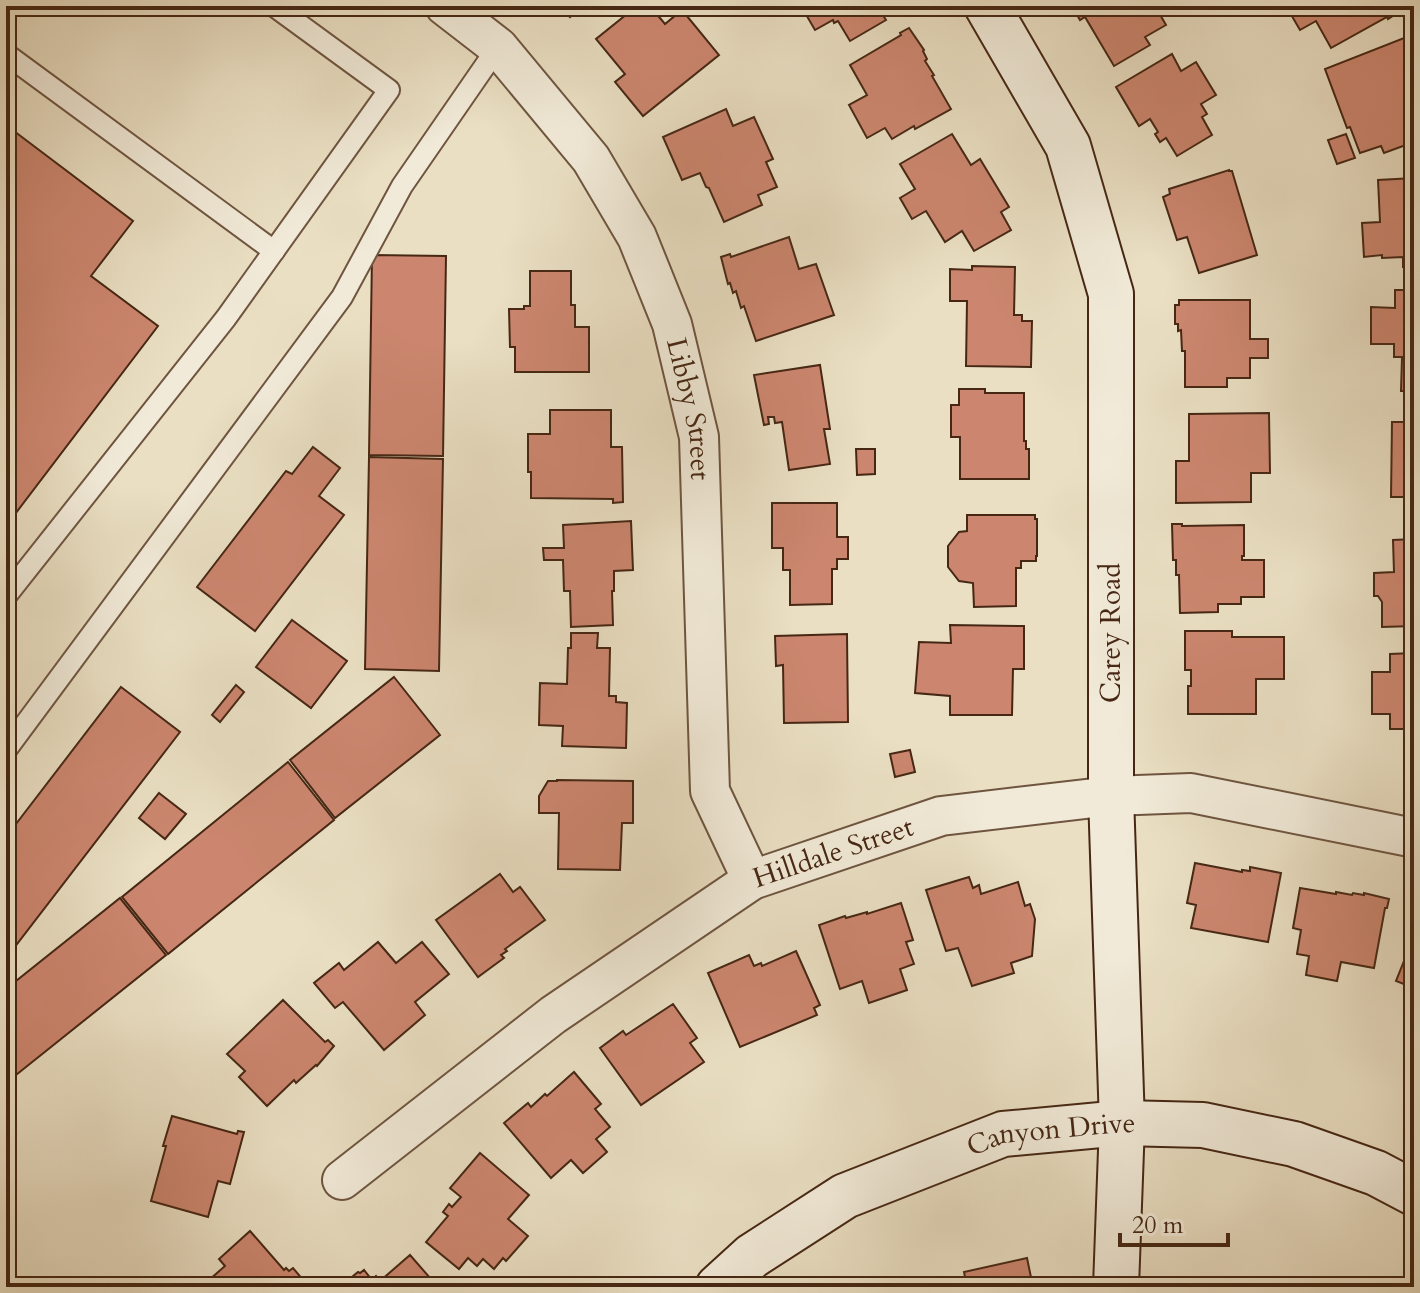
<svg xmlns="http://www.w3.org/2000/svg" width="1420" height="1293" font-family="Cardo,serif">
  <rect width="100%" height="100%" fill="#eadfc3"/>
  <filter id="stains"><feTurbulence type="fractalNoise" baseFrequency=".0025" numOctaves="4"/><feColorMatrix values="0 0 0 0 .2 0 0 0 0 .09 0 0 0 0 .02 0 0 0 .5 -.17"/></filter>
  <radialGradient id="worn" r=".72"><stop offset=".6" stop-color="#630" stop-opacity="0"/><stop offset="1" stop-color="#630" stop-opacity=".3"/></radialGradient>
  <!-- building -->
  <g fill="#cc866f" stroke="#462714" stroke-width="2">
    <polygon points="558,6 581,6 570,17"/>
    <polygon points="637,6 650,6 665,24 682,10 719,55 643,116 615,82 625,74 596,39"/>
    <polygon points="801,6 877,6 886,20 850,41 838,21 834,23 833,20 815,30"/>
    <polygon points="1072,6 1155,6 1166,25 1145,37 1150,45 1114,66 1085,17 1080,20"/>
    <polygon points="1286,6 1392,6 1396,14 1388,19 1387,17 1331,48 1316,21 1300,30"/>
    <polygon points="909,28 924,50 923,51 927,59 925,61 934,75 932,76 951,109 915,129 914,126 892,139 885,128 867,138 849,105 867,95 850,65 901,35 900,33"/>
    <polygon points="1404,38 1414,65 1414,82 1407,84 1412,98 1414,98 1414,106 1411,107 1414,116 1414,142 1384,153 1381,146 1360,153 1350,127 1347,128 1325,69"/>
    <polygon points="1172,54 1181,71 1196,62 1216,95 1201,104 1207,114 1202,117 1212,135 1177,156 1166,138 1160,142 1155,134 1158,132 1150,119 1139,126 1116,87"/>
    <polygon points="726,109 733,126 754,117 773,159 766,162 777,187 758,195 762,205 724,222 709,188 706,187 700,173 682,180 663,137"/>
    <polygon points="6,125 133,221 91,276 158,326 6,526"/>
    <polygon points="952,134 971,165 980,159 1009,207 1001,212 1011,230 974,251 962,231 945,242 926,211 912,219 900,198 915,189 900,164"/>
    <polygon points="1346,134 1355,158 1337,164 1328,140"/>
    <polygon points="1229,170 1229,171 1232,171 1257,255 1199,273 1187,237 1177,240 1163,197 1170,194 1169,189"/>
    <polygon points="1414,178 1414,266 1403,267 1403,257 1382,258 1382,255 1364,257 1362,223 1380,222 1378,180"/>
    <polygon points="789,237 799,269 816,264 834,315 756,341 744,306 741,308 736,291 733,293 730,283 728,284 721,257 730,254 731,257"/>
    <polygon points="372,255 446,256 443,456 369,455"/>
    <polygon points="972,266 1015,267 1014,315 1022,315 1022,321 1032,321 1031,367 966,366 967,301 950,301 950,269 972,270"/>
    <polygon points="530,271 571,271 571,305 575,305 575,327 589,327 589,372 515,372 515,347 510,347 509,309 524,309 524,306 530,306"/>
    <polygon points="1395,290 1414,290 1414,391 1401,391 1402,357 1394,357 1394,344 1371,344 1371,307 1395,308"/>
    <polygon points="1179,300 1250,300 1250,339 1268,339 1268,358 1250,358 1250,378 1227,378 1227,387 1185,387 1185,351 1182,351 1181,330 1178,331 1178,324 1175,324 1175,305 1179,305"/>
    <polygon points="820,365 830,429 824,429 830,464 789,470 782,422 775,423 774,417 768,417 769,424 764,425 754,375"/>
    <polygon points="959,389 985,389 985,393 1024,393 1024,441 1026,441 1026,449 1029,449 1029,479 960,479 960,437 951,437 951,405 959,405"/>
    <polygon points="550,410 611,410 611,447 622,447 623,502 613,503 613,499 531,498 531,472 528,472 528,434 550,434"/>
    <polygon points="1269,413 1270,473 1251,473 1251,502 1176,503 1176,461 1189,461 1189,414"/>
    <polygon points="1392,422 1414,422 1414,497 1391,497"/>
    <polygon points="313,447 340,468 319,496 344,515 255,631 197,587 286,471 292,474"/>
    <polygon points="856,449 875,449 875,474 857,475"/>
    <polygon points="369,457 443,459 439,671 365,669"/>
    <polygon points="772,503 837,503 837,537 848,537 848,559 837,559 837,569 832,569 832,604 790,605 790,570 783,570 783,548 772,548"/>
    <polygon points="967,515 1035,515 1035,519 1037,519 1037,556 1036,556 1036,561 1021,561 1021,568 1016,568 1016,606 974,607 973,583 959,581 948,567 948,546 959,532 967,531"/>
    <polygon points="631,521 633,570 614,571 614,591 612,591 613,625 571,627 570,591 564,591 563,560 544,560 543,548 564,548 563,525"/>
    <polygon points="1172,524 1182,524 1182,526 1244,525 1244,556 1242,556 1242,560 1264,560 1264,597 1241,597 1241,604 1218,604 1218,612 1180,613 1179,575 1176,575 1176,560 1173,560"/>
    <polygon points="1414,539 1414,626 1382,627 1382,602 1378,596 1374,596 1374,573 1394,572 1393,540"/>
    <polygon points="292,620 347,661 311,708 256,667"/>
    <polygon points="950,625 1024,626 1024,669 1013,669 1012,715 950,715 950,696 915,693 919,642 951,643"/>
    <polygon points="1185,631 1232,631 1232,637 1284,637 1284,679 1256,679 1256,714 1188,714 1188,686 1191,686 1191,670 1185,670"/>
    <polygon points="571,633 598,633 597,648 610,648 609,696 616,696 616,702 627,703 626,748 562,746 563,726 539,725 540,683 567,684 568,648 571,648"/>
    <polygon points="847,634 848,722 784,723 783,665 776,666 775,636"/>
    <polygon points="1414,653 1414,729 1390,729 1390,714 1372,714 1372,672 1390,672 1390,654"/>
    <polygon points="394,677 440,735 335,818 290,760"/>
    <polygon points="236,685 244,692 220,722 212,715"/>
    <polygon points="121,687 180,732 7,957 6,837"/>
    <polygon points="910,750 915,772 895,777 890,754"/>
    <polygon points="288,762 334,820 168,954 122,897"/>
    <polygon points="557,780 633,781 633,823 622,823 620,870 558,869 559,813 539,813 539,796 548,781 557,781"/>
    <polygon points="159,793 186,814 165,839 139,818"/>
    <polygon points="1195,863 1242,872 1242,870 1250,871 1250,867 1281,873 1268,942 1191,928 1196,905 1187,903"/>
    <polygon points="500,874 513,892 520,887 545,920 505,949 507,951 501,955 504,958 478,977 436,920"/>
    <polygon points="969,877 973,888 979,885 981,894 1018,882 1025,906 1030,904 1035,919 1032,956 1011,963 1014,973 972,986 958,948 946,951 926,890"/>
    <polygon points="1300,888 1336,894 1336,892 1352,895 1353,893 1364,895 1364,893 1389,899 1387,908 1385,908 1374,968 1341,962 1337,981 1306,975 1309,956 1297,954 1301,930 1293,928"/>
    <polygon points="120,898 166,955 6,1083 6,989"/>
    <polygon points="901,903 913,940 906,942 914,964 900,969 907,990 869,1003 862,981 840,989 819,925 845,916 846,918 867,912 867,914"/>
    <polygon points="1414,936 1414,988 1396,981"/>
    <polygon points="378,942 396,963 422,942 449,974 415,1002 425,1015 384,1050 343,1002 335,1008 314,983 339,963 344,970"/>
    <polygon points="796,951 820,1005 814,1008 817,1015 740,1047 708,973 749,955 754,966 761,963 762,966"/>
    <polygon points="283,1000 325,1042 328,1040 334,1046 317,1066 316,1065 296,1083 294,1080 267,1106 239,1077 245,1071 227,1054"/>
    <polygon points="673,1004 697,1038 690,1043 704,1062 641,1105 600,1048 623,1031 626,1035"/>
    <polygon points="574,1072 601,1104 595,1109 610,1127 596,1139 607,1152 583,1173 571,1160 551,1178 504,1123 528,1103 531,1107 545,1094 547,1096"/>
    <polygon points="6,1095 10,1287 6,1287"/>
    <polygon points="172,1116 237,1134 238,1131 244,1132 230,1184 218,1181 208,1217 151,1201 166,1146 163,1146"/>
    <polygon points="480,1153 529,1195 508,1219 528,1236 506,1261 503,1258 494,1269 483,1259 477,1266 468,1258 459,1269 426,1242 448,1216 443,1212 449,1204 452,1207 461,1197 450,1188"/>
    <polygon points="250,1231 284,1270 286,1268 289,1271 293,1268 309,1287 201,1287 225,1266 219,1259"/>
    <polygon points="410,1255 437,1286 436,1287 340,1287 358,1272 360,1273 364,1270 372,1280 376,1276 380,1281"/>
    <polygon points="1027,1258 1033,1287 967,1287 964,1272"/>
  </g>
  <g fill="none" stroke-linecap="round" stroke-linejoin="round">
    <!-- lane casing -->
    <g stroke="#6f5540" stroke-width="24">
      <g id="lane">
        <polyline points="6,54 274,251"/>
        <polyline points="6,596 226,318 389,90 274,6"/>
        <polyline points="6,750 342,297 402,186 498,47"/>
      </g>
    </g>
    <!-- street casing -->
    <g stroke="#6f5540" stroke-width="42">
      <g id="street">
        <path id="s1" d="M 445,6 L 498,47 L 591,159 L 637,237 L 672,324 L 699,437 L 710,791 L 752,880"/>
        <path id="s2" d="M 342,1180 L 553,1015 L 752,880 L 941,816 L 1111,796 L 1191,793 L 1414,838"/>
      </g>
    </g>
    <!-- secondary casing -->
    <g stroke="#462714" stroke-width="48">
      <g id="secondary">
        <polyline points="987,6 1068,146 1111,294 1111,796 1122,1123 1116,1287"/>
        <path id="s3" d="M 718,1287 L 752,1256 L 845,1196 L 1003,1134 L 1122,1123 L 1203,1125 L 1294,1144 L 1376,1173 L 1414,1193"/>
      </g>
    </g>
    <!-- lane -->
    <use href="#lane" stroke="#f1ead8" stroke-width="20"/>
    <!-- street -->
    <use href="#street" stroke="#f1ead8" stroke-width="38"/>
    <!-- secondary -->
    <use href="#secondary" stroke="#f1ead8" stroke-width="44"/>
  </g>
  <g text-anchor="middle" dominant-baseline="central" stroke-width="8" stroke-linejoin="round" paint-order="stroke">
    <!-- street labels -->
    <g font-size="28" fill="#462714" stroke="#f1ead8">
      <text stroke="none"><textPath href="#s1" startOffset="484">Libby Street</textPath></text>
      <text transform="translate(1111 633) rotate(-90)">Carey Road</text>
      <text stroke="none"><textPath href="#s2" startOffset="594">Hilldale Street</textPath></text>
      <text stroke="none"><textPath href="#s3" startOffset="374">Canyon Drive</textPath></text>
    </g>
  </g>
  <!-- margin -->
  <rect width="1420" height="1293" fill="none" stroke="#eadfc3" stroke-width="32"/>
  <rect x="8" y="8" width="1404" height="1277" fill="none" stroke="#462714" stroke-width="4"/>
  <rect x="16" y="16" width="1388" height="1261" fill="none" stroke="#462714" stroke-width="2"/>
  <!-- scale -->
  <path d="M1120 1233v12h108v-12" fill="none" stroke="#462714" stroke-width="4"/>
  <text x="1132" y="1233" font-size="24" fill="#462714" stroke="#f1ead8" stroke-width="6" paint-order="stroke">20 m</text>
  <rect width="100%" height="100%" filter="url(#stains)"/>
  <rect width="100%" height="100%" fill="url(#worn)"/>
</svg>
